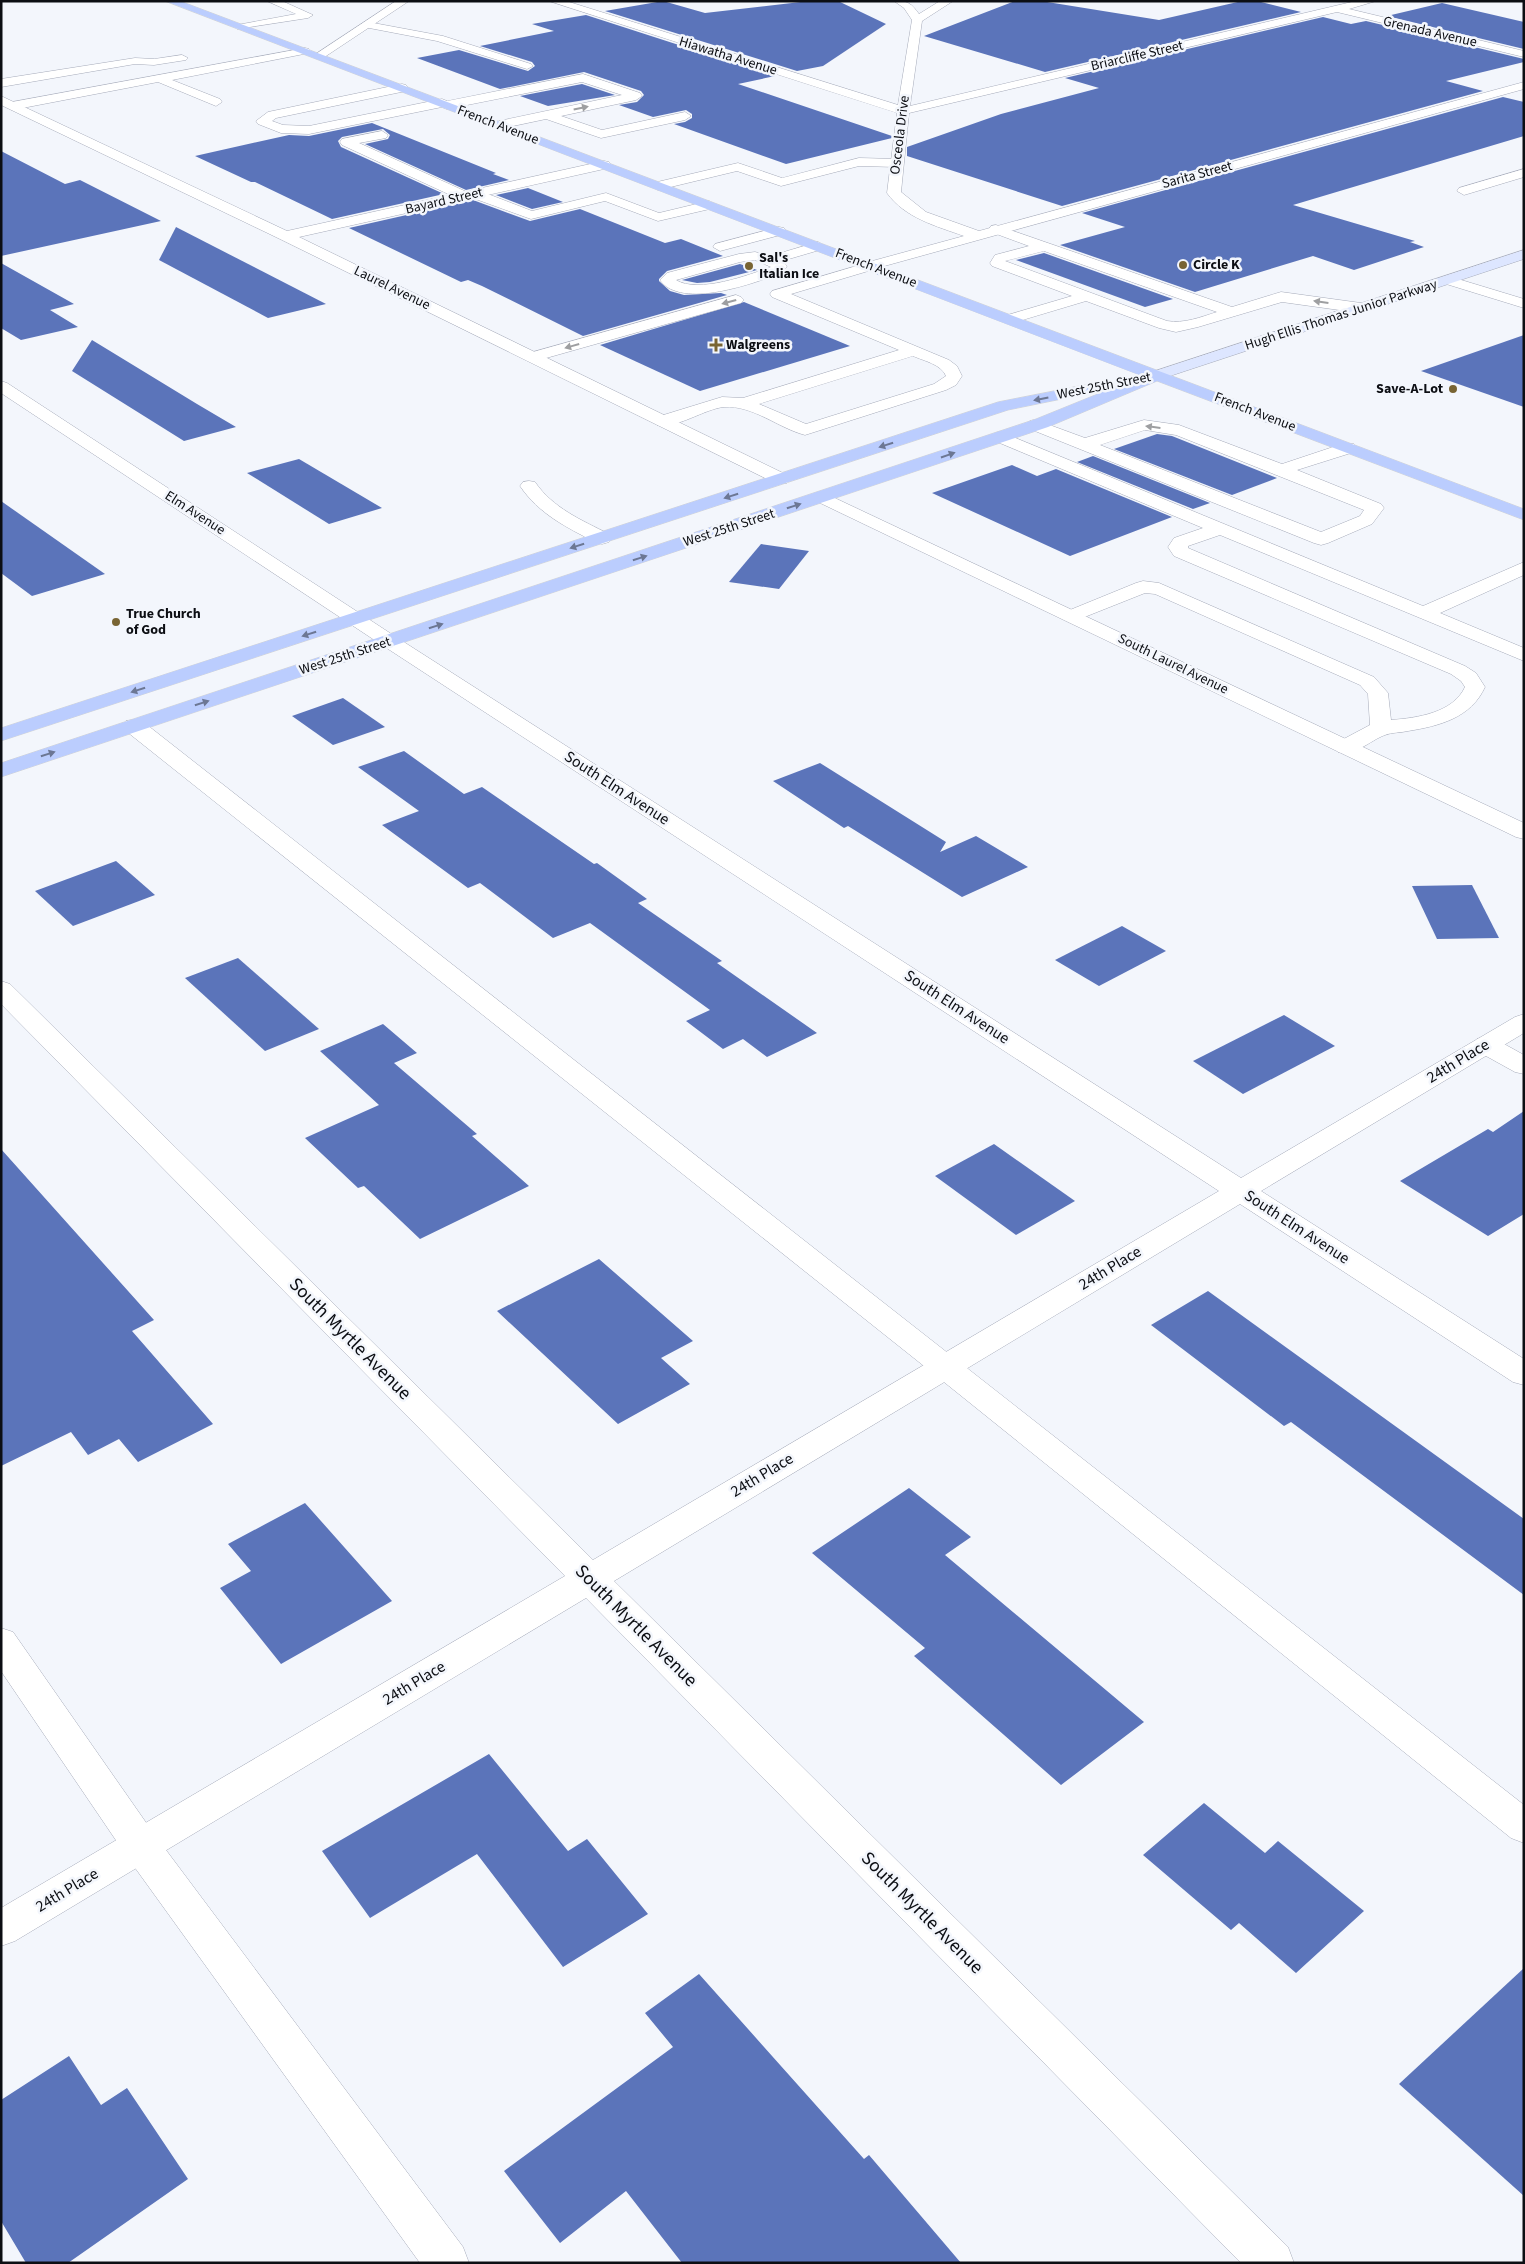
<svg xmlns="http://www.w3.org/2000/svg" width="1525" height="2264" font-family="'Source Sans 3',sans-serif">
  <rect width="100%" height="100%" fill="#f3f6fc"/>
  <!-- building -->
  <g fill="#5b74ba">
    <polygon points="663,1 705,13 809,1 838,1 886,24 823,66 797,71 605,11"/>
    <polygon points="1015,1 1041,1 1159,20 1242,1 1257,1 1301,12 1045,72 924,36"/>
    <polygon points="1442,3 1524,22 1524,49 1387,16"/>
    <polygon points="586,15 775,76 738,84 892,136 892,138 786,164 674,124 685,122 692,118 692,114 686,110 653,117 619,105 637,102 644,95 641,91 584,72 500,89 417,58 459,50 528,71 535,66 532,62 480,46 554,31 532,24"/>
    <polygon points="1323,17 1351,24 1366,21 1524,59 1524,62 1446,81 1483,91 1062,206 907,156 907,147 1001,114 1099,88 1065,78"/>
    <polygon points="582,84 615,95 548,106 520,96"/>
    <polygon points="1503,97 1524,102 1524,136 1293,205 1415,241 1410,242 1424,247 1354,270 1313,256 1195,292 1060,245 1125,227 1082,213"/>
    <polygon points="372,123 496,173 493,174 509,180 466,190 365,144 388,139 390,135 383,129 342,137 338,141 341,147 444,194 332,219 255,182 251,182 195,156 289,135 309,136"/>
    <polygon points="1,151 65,184 80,180 161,221 1,256"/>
    <polygon points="528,188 563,202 532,209 496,195"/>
    <polygon points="473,200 530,221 580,209 665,243 681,239 723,256 667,271 659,279 659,281 670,291 684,295 721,293 727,295 583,336 482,286 468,280 461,282 349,228"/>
    <polygon points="176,227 326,304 268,318 159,260"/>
    <polygon points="1044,253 1173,299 1145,307 1016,260"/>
    <polygon points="1,263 74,304 50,310 78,327 21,340 1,328"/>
    <polygon points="740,264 757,270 710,282 697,283 682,280"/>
    <polygon points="744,302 850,346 700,391 600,345"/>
    <polygon points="1524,335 1524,407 1421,371"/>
    <polygon points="92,340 197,404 236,427 184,441 72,371"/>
    <polygon points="1157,434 1172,436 1277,478 1232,495 1114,449"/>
    <polygon points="1093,456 1210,503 1193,509 1077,462"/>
    <polygon points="299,459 382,508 329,524 247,473"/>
    <polygon points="1012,465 1037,476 1056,469 1172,517 1070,556 932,493"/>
    <polygon points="1,501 105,574 32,596 1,573"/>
    <polygon points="761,544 809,551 779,589 729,582"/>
    <polygon points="343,698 385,727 333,745 292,716"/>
    <polygon points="404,751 464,794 482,787 594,864 597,863 647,899 638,903 722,961 717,963 817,1033 767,1057 743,1039 723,1049 686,1021 710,1010 590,923 553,938 480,883 468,888 382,825 419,811 358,767"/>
    <polygon points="820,763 946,842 940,852 976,836 1028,867 962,897 848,826 844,828 773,781"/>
    <polygon points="116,861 155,895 73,926 35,891"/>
    <polygon points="1472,885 1499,938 1437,939 1412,886"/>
    <polygon points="1122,926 1166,951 1099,986 1055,960"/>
    <polygon points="238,958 319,1029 265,1051 185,978"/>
    <polygon points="1284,1015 1335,1046 1243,1094 1193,1061"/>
    <polygon points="383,1024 417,1053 394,1063 477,1134 472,1136 529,1186 420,1239 364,1186 358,1188 305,1138 379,1105 320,1051"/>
    <polygon points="1524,1111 1524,1214 1488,1236 1400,1181 1488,1129 1493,1132"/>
    <polygon points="994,1144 1075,1201 1016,1235 935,1176"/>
    <polygon points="1,1149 154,1320 132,1331 213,1424 138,1462 119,1439 88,1455 71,1432 1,1466"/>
    <polygon points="599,1259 693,1341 661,1358 690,1384 618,1424 497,1311"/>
    <polygon points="1208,1291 1524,1519 1524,1595 1291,1422 1284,1426 1151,1325"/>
    <polygon points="909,1488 971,1537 945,1555 1144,1722 1061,1785 914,1656 925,1648 812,1553"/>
    <polygon points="305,1503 392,1601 281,1664 220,1588 251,1571 228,1544"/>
    <polygon points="489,1754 568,1851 587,1839 648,1914 563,1967 477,1854 370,1918 322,1851"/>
    <polygon points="1204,1803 1265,1853 1278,1841 1364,1911 1296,1973 1239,1923 1231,1930 1143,1855"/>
    <polygon points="1524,1968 1524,2196 1399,2084"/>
    <polygon points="699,1974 864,2159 869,2155 961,2263 682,2263 626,2191 560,2243 504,2171 673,2047 645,2013"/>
    <polygon points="69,2056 101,2105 127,2088 188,2179 68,2263 26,2263 1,2221 1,2100"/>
  </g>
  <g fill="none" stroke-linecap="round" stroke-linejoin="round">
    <!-- lane casing -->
    <g stroke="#a6abba" stroke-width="1">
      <g id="lane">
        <polygon points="267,1 282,1 313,15 308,18 237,29 236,27 237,25 296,14"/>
        <polygon points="368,22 443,36 531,64 533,66 527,69 437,41 364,27 363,25"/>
        <polygon points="305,48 309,49 311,51 309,53 172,80 220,99 222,102 216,106 158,82 12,110 6,106 12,102"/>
        <polygon points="182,55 188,58 186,60 154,65 135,64 1,87 1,79 135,58 154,59"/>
        <polygon points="583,74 640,93 642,96 636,100 561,116 602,130 685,112 691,116 685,120 601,138 546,119 499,129 493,125 499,121 622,95 582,82 447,109 442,107 309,134 281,133 258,124 256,121 268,112 402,84 406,85 408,88 406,91 276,118 272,121 283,125 309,126 442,99 447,101"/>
        <polygon points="382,131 388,135 386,138 359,143 469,193 475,190 480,191 532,211 606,193 659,213 709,201 716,205 714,208 658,221 605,201 531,219 470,197 464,200 459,199 342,145 340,142 342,139"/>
        <polygon points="859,158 897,159 904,163 897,167 859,166 781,186 737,171 658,190 651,186 653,183 738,163 782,178"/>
        <polygon points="1524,169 1524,177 1464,195 1457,191 1459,188"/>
        <path d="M 996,225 L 1232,307 L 1281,292 L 1361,303 L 1366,305 L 1369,308 L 1366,311 L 1361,313 L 1282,302 L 1198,327 L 1176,332 L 1159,328 L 1086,301 L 1009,324 L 1004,322 L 1001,319 L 1004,316 L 1072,296 L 992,266 L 990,263 L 995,255 L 1029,246 L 991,232 L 989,229 L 991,226 ZM 1044,251 L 1217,312 C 1201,317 1184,324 1167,321 L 1005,261 Z"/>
        <polygon points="779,227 784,228 786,231 784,234 720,251 713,247 715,244"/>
        <path d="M 818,242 L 825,246 L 823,249 L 782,261 L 787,266 L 783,272 C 756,283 681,310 660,280 L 667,273 L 739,254 L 755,252 L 770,256 ZM 755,260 L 771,267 C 749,275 698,294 676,280 L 740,262 Z"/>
        <path d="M 870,262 L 875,263 L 877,266 L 875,269 L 791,294 L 949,360 L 957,366 L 962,376 L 956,385 L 946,390 L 805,435 C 778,428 753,405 724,407 C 704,409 677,429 657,425 L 655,421 L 657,417 L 722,397 L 743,398 L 899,350 L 772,297 L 770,294 L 772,291 ZM 913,356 C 924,361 941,364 946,376 L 934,384 L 806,424 L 759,404 Z"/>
        <polygon points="736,295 741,297 744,300 741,303 532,362 526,360 524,357 526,354"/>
        <path d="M 1036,420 L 1085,438 L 1144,420 L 1179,425 L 1282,464 L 1342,444 L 1354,444 L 1357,448 L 1354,452 L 1297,470 L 1381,504 L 1384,508 L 1372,524 L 1328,543 L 1321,545 L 1314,543 L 1030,429 L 1028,425 L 1030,421 ZM 1145,430 L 1176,435 L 1364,510 L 1360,516 L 1321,532 L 1100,445 Z"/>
        <path d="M 1001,432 L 1423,606 L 1524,562 L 1524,575 L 1440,613 L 1524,648 L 1524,661 L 1220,535 L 1188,546 L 1188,548 L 1465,666 L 1476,673 L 1485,687 C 1471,718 1439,726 1408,731 C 1400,733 1392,732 1385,735 C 1369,741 1356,756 1338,752 L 1335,747 L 1338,742 L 1370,725 L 1368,694 L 1360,685 L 1155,594 L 1145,593 L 1072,622 L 1065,620 L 1062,616 L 1065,612 L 1136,583 L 1143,581 L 1159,583 L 1374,677 L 1388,693 L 1391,720 C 1417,718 1453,713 1465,687 L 1461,681 L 1451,674 L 1174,556 L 1168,547 L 1174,538 L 1203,528 L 995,441 L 992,437 L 995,433 Z"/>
        <path d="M 529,481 L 535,482 C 553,508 581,520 609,534 L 611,538 L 609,542 L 602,544 L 595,542 C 566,527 539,514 520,486 L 523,482 Z"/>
        <polygon points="134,720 142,721 1524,1805 1524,1843 1511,1838 934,1374 126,731 123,726 126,721"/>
        <polygon points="1486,1037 1495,1039 1524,1055 1524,1074 1515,1072 1477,1051 1473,1045 1477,1039"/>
        <polygon points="1,1628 13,1632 154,1834 463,2247 469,2263 420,2263 128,1858 1,1671"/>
      </g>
    </g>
    <!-- street casing -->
    <g stroke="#a6abba" stroke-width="1">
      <g id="street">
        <polygon points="396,1 409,1 323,58 315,58 313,56"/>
        <path d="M 549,1 L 566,1 L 898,105 L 912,20 L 904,8 L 894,1 C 908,1 911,3 919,14 L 940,1 L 953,1 L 922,21 L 910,106 L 1356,1 L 1376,1 L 1349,9 L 1524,51 L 1524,57 L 1337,12 L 909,113 L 901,192 L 926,212 L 979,231 L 1524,82 L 1524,89 L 870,270 L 865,269 L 863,266 L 865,263 L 964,236 C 936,226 905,218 887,193 L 897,113 Z"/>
        <polygon points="1,96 287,231 604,161 609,162 611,165 609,168 604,169 299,237 787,475 790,479 787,483 775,483 280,239 1,105"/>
        <polygon points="1448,276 1524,299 1524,308 1443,283 1441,280"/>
        <polygon points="1,381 7,383 396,637 1241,1178 1515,1017 1524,1014 1524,1033 1261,1191 1524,1359 1524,1385 1513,1382 1240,1204 614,1581 1288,2247 1294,2263 1241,2263 586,1598 15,1941 1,1946 1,1908 565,1576 1,1004 1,981 10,984 593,1560 1219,1191 382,645 1,393"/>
        <polygon points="822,492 1524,823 1524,839 1516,837 816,501 813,497 816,493"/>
      </g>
    </g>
    <!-- secondary casing -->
    <g stroke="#a6abba" stroke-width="1">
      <polygon id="secondary" points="1524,250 1524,259 1164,378 1152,378 1150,375 1152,372"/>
    </g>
    <!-- primary casing -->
    <g stroke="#d3d4d5" stroke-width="1">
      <g id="primary">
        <polygon points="165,1 180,1 1524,509 1524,520 1157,381 1048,427 1,777 1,763 1036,419 1142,376"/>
        <polygon points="1095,383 1101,385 1103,388 1101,391 1008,410 1,741 1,728 998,402"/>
      </g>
    </g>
    <!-- lane -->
    <use href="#lane" fill="#fff" fill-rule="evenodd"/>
    <!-- street -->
    <use href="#street" fill="#fff" fill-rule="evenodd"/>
    <!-- secondary -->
    <use href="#secondary" fill="#dde6ff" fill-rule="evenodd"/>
    <!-- primary -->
    <use href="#primary" fill="#bbcdfe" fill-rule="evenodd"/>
  </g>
  <!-- one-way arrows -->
  <defs><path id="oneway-solid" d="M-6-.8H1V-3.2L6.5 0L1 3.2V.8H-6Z" transform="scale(1.25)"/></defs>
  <g fill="#9e9fa1">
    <use href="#oneway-solid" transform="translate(581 108) rotate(-12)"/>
    <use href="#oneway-solid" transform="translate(729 302) rotate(165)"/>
    <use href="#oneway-solid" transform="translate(1321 302) rotate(-172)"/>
    <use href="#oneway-solid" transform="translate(572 346) rotate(164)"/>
    <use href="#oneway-solid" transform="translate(1153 427) rotate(-173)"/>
  </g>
  <g fill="#6c7794">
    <use href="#oneway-solid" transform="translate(1041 399) rotate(169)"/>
    <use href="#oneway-solid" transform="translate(886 445) rotate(162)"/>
    <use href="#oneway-solid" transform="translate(948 455) rotate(-19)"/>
    <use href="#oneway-solid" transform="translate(731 496) rotate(162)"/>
    <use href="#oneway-solid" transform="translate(794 506) rotate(-18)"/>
    <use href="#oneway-solid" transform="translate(577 546) rotate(162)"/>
    <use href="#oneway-solid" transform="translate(640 558) rotate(-18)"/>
    <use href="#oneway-solid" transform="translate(436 626) rotate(-18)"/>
    <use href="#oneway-solid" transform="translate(309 634) rotate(162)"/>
    <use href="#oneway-solid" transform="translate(138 690) rotate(162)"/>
    <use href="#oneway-solid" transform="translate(202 703) rotate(-18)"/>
    <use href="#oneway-solid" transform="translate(48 754) rotate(-18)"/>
  </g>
  <!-- markers -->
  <g fill="#786433" stroke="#f3f6fc" stroke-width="2">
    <circle cx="1183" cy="265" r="5"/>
    <circle cx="749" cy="266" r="5"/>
    <path d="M713.5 337.5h5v5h5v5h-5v5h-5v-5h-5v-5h5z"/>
    <circle cx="1453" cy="389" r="5"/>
    <circle cx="116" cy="622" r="5"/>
  </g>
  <g text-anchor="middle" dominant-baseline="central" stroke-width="5" stroke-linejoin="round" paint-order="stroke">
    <!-- far-street labels -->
    <g font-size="14" fill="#0c0e13" stroke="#f3f6fc">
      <text transform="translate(1430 32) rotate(13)">Grenada Avenue</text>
      <text transform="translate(728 56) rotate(17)">Hiawatha Avenue</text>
      <text transform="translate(1137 56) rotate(-13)">Briarcliffe Street</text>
      <text transform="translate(498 125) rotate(21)">French Avenue</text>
      <text transform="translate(900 135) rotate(-83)">Osceola Drive</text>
      <text transform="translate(1197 175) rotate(-15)">Sarita Street</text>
      <text transform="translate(444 201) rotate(-13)">Bayard Street</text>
      <text transform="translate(876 268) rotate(21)">French Avenue</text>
      <text transform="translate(392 288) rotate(26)">Laurel Avenue</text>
      <text transform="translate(1341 315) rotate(-18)">Hugh Ellis Thomas Junior Parkway</text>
      <text transform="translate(1104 386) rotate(-11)">West 25th Street</text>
      <text transform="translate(1255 412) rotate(21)">French Avenue</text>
      <text transform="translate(195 513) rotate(33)">Elm Avenue</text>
      <text transform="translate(729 528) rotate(-18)">West 25th Street</text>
      <text transform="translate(345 656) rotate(-18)">West 25th Street</text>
      <text transform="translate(1173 664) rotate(26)">South Laurel Avenue</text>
    </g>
    <!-- far-poi labels -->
    <g font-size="14" font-weight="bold" fill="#0c0e13" stroke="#f3f6fc" text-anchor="start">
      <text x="759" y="258">Sal's<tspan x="759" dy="16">Italian Ice</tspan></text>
      <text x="1193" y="265">Circle K</text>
      <text x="726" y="345">Walgreens</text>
      <text x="1443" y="389" text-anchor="end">Save-A-Lot</text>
      <text x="126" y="614">True Church<tspan x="126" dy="16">of God</tspan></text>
    </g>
    <!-- street labels -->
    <g font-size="16" fill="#0c0e13" stroke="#f3f6fc">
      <text transform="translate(617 788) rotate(33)">South Elm Avenue</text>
      <text transform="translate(957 1007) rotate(33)">South Elm Avenue</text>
      <text transform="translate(1458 1061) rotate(-31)">24th Place</text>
      <text transform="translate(1297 1227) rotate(33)">South Elm Avenue</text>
      <text transform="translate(1110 1268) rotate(-31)">24th Place</text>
      <text transform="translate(762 1475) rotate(-31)">24th Place</text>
      <text transform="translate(414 1683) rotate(-31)">24th Place</text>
      <text transform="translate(67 1890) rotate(-31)">24th Place</text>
    </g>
    <!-- near-street labels -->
    <g font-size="19" fill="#0c0e13" stroke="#f3f6fc">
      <text transform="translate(350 1339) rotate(45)">South Myrtle Avenue</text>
      <text transform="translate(636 1626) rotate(45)">South Myrtle Avenue</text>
      <text transform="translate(922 1913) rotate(45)">South Myrtle Avenue</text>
    </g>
  </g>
  <!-- border -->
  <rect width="1525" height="2264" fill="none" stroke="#0c0e13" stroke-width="5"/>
</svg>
